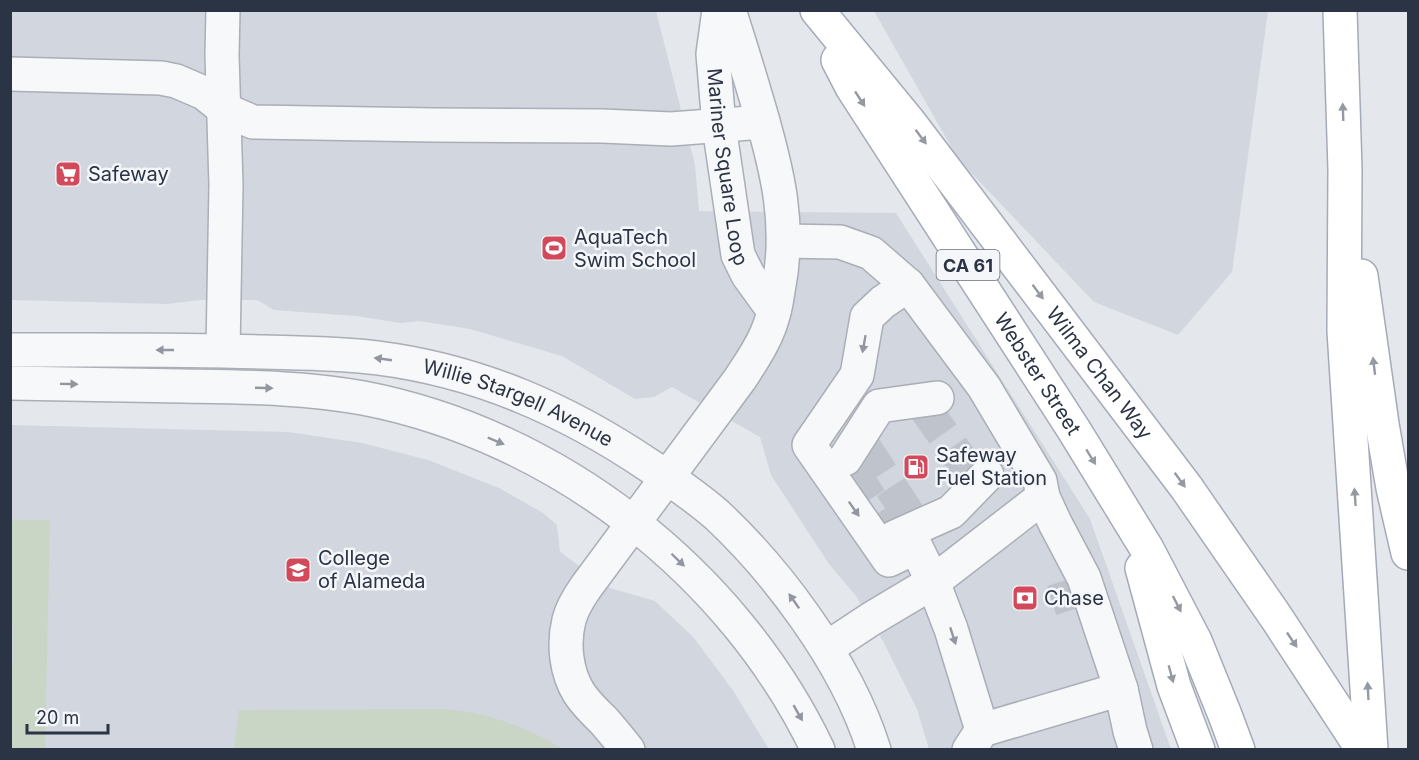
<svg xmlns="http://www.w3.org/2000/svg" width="1419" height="760" font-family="Inter,sans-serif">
  <rect width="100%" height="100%" fill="#e4e7ec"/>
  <!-- built -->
  <g fill="#d2d6de">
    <polygon points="11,11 656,11 695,165 699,211 896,213 1090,519 1171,749 929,749 917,709 884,643 856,596 829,564 771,475 760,437 672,387 654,397 635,399 562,356 470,329 419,321 401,323 356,316 274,310 257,300 200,300 167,304 11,300"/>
    <polygon points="874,11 1268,11 1232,272 1178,335 1094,302 958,159"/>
    <polygon points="11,425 288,432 362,443 428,460 499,488 543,513 557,525 560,552 610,588 655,601 694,638 732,689 769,749 11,750"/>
  </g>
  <!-- green -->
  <g fill="#c9d6c5">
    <polygon points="10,517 14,522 15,520 50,520 45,749 11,749 13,627 10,605"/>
    <path d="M 439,709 C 484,711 525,726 563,749 L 234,749 L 239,710 Z"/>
  </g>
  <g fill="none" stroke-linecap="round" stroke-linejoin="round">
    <!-- minor-tunnel -->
    <g stroke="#bfc3cb" stroke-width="33" stroke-dasharray="33 16" stroke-linecap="butt">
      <polyline points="924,407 977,482"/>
      <polyline points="864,446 915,524"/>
      <polyline points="853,471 895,537"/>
      <polyline points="1063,581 1072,610"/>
    </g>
    <!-- minor casing -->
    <g stroke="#a9aeb7" stroke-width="36">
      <g id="minor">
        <polyline points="223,10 222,55 226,185 223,350"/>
        <path id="s1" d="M 719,10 L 713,54 L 719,126 L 738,255 L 748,275 L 774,311"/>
        <polyline points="10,74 161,78 176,81 204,93 225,110 253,122 433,125 602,126 671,129 763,122"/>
        <polyline points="784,241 840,242 871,253 908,285 984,387 1040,481 1043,497 933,582 871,619 827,648"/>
        <polyline points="908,285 883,302 867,317 857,375 809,445 889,560 916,547 933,582 951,629 982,730"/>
        <path id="s2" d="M 10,350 C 95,350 180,349 264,352 C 302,353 341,353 378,358 C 479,371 567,410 650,466 C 673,481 696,497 717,515 C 750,546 779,580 805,617 C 834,658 859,702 874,750"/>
        <path d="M 10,383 C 68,384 125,385 182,386 C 242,387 303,387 363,398 C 556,435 733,572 818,750"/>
        <polyline points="845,459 879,406 937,398"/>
        <polyline points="1043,497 1055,523 1084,578 1121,689 1130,731 1136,750"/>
        <polyline points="895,537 951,512 987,475"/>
        <path d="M 628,750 C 620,740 612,730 604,721 C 595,712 586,704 579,693 C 566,672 563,644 569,620 C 572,608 579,597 586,587 L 740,379 C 749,365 759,351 766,335 C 772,322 776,306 778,291 C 791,226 778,173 760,111 C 750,77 740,44 729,10"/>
        <polyline points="969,750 982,730 1121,689"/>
      </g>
    </g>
    <!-- major casing -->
    <g stroke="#a3abb8" stroke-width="36">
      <g id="major">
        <path id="s3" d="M 817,10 L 909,122 L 1186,487 L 1276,617 L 1363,750"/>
        <polyline points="1340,10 1345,170 1344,331 1371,750"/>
        <path id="s4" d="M 838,60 L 852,87 L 1074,430 L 1147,549 L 1195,641 L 1225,715 L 1238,750"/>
        <polyline points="1361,276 1382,424 1393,488 1408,553"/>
        <polyline points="1142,568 1174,686 1198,750"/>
      </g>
    </g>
    <!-- minor -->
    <use href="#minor" stroke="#f7f8fa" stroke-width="33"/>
    <!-- major -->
    <use href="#major" stroke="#fff" stroke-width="33"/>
  </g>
  <!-- one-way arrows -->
  <defs><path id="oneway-solid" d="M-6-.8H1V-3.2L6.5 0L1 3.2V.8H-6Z" transform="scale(1.5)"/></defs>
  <g fill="#959aa2">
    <use href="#oneway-solid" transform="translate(860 99) rotate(57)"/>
    <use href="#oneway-solid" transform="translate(1343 112) rotate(-92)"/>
    <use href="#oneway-solid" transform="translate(921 137) rotate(53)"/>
    <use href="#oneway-solid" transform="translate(1038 292) rotate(53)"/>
    <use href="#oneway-solid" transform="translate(1374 366) rotate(-97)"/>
    <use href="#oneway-solid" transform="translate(1091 457) rotate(58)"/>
    <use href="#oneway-solid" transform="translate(1180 480) rotate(54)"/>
    <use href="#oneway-solid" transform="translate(1355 497) rotate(-94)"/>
    <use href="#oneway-solid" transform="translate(1177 604) rotate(63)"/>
    <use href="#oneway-solid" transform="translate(1292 640) rotate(56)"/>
    <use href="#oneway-solid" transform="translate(1171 674) rotate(75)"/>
    <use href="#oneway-solid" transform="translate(1368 691) rotate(-93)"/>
  </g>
  <g fill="#9196a0">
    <use href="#oneway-solid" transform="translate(864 344) rotate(100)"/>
    <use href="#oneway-solid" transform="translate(165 350) rotate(-180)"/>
    <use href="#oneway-solid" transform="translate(383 359) rotate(-172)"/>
    <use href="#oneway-solid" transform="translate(69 384) rotate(1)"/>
    <use href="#oneway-solid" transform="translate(264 388) rotate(2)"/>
    <use href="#oneway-solid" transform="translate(496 441) rotate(23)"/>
    <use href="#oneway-solid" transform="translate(854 509) rotate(55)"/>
    <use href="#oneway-solid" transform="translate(678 560) rotate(44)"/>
    <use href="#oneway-solid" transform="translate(794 601) rotate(-125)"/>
    <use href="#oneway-solid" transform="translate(953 636) rotate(72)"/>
    <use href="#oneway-solid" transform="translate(798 713) rotate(60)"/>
  </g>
  <!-- icons -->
  <defs>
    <g id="supermarket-square" transform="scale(1.35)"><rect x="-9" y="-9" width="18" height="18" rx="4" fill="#d1495b" stroke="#f4f6f9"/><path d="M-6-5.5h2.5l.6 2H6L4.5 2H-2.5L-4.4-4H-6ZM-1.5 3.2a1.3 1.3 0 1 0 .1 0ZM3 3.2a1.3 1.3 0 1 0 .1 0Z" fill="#fff"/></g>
    <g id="stadium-square" transform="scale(1.35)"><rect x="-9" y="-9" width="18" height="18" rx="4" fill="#d1495b" stroke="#f4f6f9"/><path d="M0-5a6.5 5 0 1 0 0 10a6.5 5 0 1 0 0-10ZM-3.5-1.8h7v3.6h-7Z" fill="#fff"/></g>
    <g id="fuel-square" transform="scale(1.35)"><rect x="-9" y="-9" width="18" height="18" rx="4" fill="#d1495b" stroke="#f4f6f9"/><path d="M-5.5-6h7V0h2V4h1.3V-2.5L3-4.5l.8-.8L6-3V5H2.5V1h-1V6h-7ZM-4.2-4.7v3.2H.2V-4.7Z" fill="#fff"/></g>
    <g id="university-square" transform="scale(1.35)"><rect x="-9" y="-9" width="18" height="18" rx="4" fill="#d1495b" stroke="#f4f6f9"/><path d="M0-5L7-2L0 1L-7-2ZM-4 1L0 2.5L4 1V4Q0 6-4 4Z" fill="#fff"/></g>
    <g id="bank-square" transform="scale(1.35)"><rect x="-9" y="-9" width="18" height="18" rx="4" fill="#d1495b" stroke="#f4f6f9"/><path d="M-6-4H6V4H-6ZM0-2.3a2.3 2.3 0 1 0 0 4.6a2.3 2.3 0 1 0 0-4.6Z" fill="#fff"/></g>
  </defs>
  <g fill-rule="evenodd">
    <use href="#supermarket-square" x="68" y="174"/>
    <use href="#stadium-square" x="554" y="248"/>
    <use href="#fuel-square" x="916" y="467"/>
    <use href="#university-square" x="298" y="570"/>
    <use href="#bank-square" x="1025" y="598"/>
  </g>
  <g text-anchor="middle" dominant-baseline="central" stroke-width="5" stroke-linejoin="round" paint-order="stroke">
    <!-- shield labels -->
    <rect fill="#f4f6f9" stroke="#676e7b" stroke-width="1.5" x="936.5" y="250" width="63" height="30" rx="4.5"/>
    <g font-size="18" font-weight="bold" fill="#2b3445">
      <text x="968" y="265">CA 61</text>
    </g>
    <!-- street labels -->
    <g font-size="20" fill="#2b3445" stroke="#f4f6f9">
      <text stroke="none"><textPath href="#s1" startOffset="158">Mariner Square Loop</textPath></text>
      <text stroke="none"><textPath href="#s4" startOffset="372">Webster Street</textPath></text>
      <text stroke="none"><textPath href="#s3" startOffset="460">Wilma Chan Way</textPath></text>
      <text stroke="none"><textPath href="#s2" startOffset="516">Willie Stargell Avenue</textPath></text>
    </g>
    <!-- poi labels -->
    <g font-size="20" fill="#2b3445" stroke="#f4f6f9" text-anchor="start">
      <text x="88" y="174">Safeway</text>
      <text x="574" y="237">AquaTech<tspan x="574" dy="23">Swim School</tspan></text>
      <text x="936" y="455">Safeway<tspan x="936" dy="23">Fuel Station</tspan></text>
      <text x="318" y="558">College<tspan x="318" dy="23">of Alameda</tspan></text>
      <text x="1044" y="598">Chase</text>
    </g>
  </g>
  <!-- border -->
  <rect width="1419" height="760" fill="none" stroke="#2b3445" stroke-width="24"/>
  <!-- scale -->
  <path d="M27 724v9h81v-9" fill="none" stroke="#2b3445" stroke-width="3"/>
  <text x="36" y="724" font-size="18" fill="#2b3445" stroke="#f4f6f9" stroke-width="4.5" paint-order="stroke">20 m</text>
</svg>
